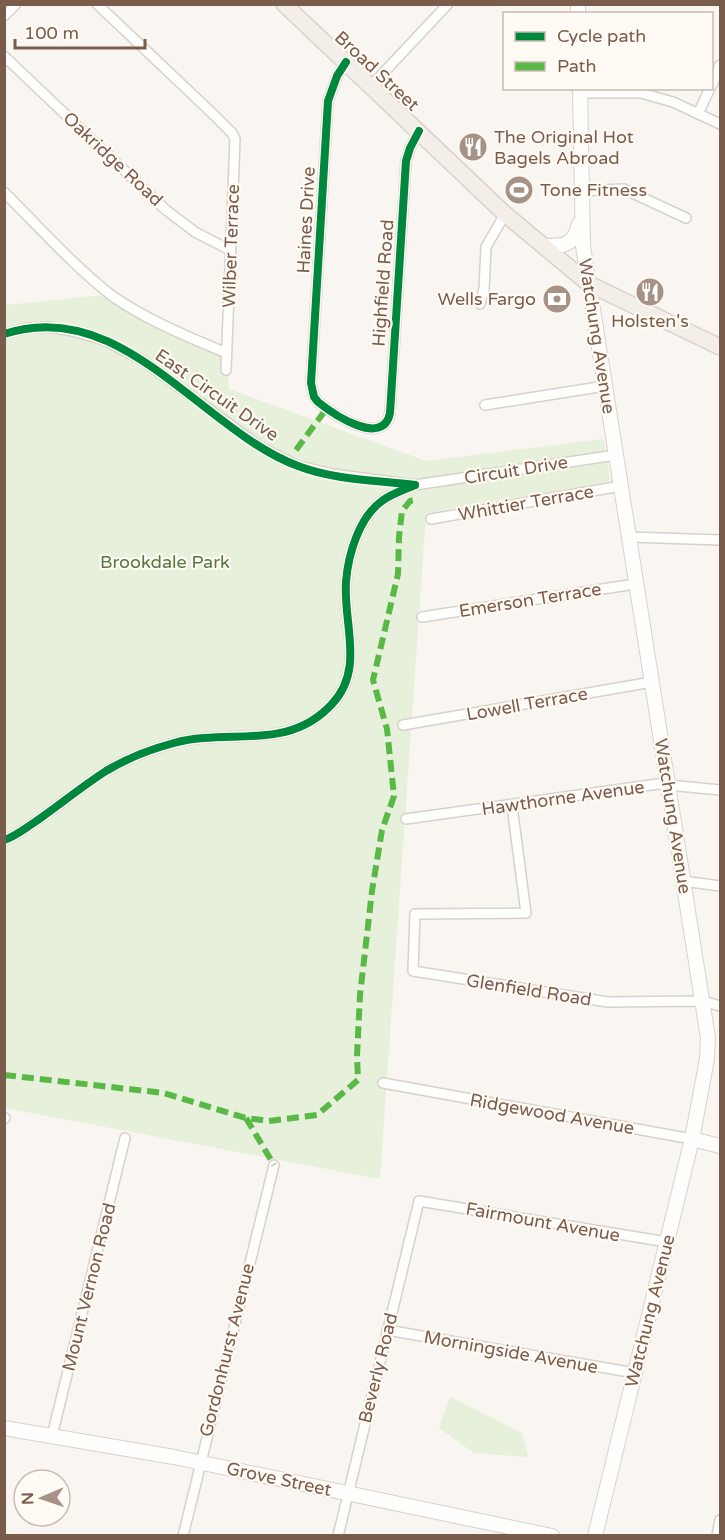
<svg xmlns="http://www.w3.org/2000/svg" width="725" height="1540" font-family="'Varela Round',sans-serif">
  <rect width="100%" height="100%" fill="#f9f5f0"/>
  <!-- green -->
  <g fill="#e7f0db">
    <polygon points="116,294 227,361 229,389 426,461 604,439 610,480 606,483 426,513 380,1179 5,1108 5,305"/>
    <polygon points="450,1397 522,1433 528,1457 474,1453 439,1428"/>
  </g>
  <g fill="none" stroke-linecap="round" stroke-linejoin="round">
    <!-- street casing -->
    <g stroke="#d7d1cb" stroke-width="12">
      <g id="street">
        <polyline points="97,4 214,115 232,133 235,139 226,370"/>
        <polyline points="4,16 16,4"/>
        <polyline points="4,56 166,210 195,232 230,250"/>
        <path d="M 346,62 L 337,76 L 328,101 L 311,383 L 314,397 L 318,402 C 333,414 383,448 390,413 L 406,161 L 410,148 L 419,131"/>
        <polyline points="712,85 720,65"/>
        <polyline points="371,86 448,4"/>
        <polyline points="580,93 641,93 673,102 720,124"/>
        <polyline points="698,114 710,88"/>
        <polyline points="581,191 624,189 686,218"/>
        <path d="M 4,192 C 37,225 75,267 111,295 C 146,320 187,336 226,353"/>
        <polyline points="480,304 484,289 486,247 505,214"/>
        <polyline points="4,334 27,328 48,327 73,331 104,340 142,360 259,446 298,466 333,474 415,485 616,455"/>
        <polyline points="485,405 605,386"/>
        <polyline points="431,519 621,486"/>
        <polyline points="630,537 720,540"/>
        <polyline points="422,617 635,584 637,585"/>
        <polyline points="403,725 652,682"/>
        <polyline points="512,806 526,913 415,914 413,971 608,1002 703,1001 720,1006"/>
        <polyline points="406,819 658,784 720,790"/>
        <path d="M 4,840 C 14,837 23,830 32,824 C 57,807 81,787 106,771 C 126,759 151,749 174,743 C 230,728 288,752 332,704 C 365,669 343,624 346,582 C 348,555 359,517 382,501 C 391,494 404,490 415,485"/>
        <polyline points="683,881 720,886"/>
        <polyline points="383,1083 692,1139"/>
        <polyline points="4,1119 5,1118"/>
        <polyline points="387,1330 635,1373"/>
        <polyline points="52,1436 125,1138"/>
        <polyline points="183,1536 274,1165"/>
        <polyline points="338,1536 419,1201 667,1242"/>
        <polyline points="717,1536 720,1520"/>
      </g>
    </g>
    <!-- secondary casing -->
    <g stroke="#d9d2cb" stroke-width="16">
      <g id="secondary">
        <polyline points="578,4 578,14"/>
        <polyline points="580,88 583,246 708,1038 707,1059 692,1139 595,1536"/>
        <path d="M 543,246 C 565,246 573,246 579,224"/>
        <polyline points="692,1139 720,1146"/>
        <polyline points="4,1428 174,1457 552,1536"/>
      </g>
    </g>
    <!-- primary casing -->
    <g stroke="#dad1cc" stroke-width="18">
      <polyline id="primary" points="284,4 505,214 589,284 720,347"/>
    </g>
    <!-- street -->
    <use href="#street" stroke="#fefefd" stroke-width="9"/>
    <!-- secondary -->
    <use href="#secondary" stroke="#fefefd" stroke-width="14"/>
    <!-- primary -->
    <use href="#primary" stroke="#f3eee8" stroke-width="15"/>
    <!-- quiet -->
    <g stroke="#58b947" stroke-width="6" stroke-dasharray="12 6" stroke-linecap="butt">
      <polyline points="296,450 327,408"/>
      <polyline points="4,1075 164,1093 246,1118 269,1121 317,1115 358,1080 357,1056 360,995 372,891 382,830 394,796 387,729 373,680 398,574 399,537 402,511 410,501 416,500"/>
      <polyline points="246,1118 274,1165"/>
    </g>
    <!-- cycleway casing -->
    <g stroke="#fffaf3" stroke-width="11">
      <g id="cycleway">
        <path d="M 346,62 L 337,76 L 328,101 L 311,383 L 314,397 L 318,402 C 333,414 383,448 390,413 L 406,161 L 410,148 L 419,131"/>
        <path d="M 4,334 C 122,295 201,430 298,466 C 334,480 376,480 415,485"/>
        <path d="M 4,840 C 14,837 23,830 32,824 C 57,807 81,787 106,771 C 126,759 151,749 174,743 C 230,728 288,752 332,704 C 365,669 343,624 346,582 C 348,555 359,517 382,501 C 391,494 404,490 415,485"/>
      </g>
    </g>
    <!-- cycleway -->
    <use href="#cycleway" stroke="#00873e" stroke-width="8"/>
  </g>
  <!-- icons -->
  <defs>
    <g id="restaurant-disc" transform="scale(1.5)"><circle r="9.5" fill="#a69286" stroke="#fffaf3"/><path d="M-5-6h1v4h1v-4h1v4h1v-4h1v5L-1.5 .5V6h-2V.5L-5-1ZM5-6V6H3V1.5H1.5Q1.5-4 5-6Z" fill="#fff"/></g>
    <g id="stadium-disc" transform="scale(1.5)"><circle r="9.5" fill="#a69286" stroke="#fffaf3"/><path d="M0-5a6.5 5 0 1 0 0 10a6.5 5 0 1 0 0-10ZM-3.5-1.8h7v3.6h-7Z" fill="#fff"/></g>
    <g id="bank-disc" transform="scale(1.5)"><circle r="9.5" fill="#a69286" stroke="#fffaf3"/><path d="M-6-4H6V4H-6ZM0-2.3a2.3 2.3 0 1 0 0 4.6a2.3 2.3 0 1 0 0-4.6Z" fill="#fff"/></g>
  </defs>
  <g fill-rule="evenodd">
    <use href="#restaurant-disc" x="473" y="147"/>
    <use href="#stadium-disc" x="519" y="190"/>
    <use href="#restaurant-disc" x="650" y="292"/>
    <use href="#bank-disc" x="557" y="299"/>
  </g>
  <g text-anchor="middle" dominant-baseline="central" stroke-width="4.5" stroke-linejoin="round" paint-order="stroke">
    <!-- street labels -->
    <g font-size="18" fill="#7a5c4d" stroke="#fffaf3">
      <text transform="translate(377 71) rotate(43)">Broad Street</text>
      <text transform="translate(113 159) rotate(43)">Oakridge Road</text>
      <text transform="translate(306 220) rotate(-87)">Haines Drive</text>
      <text transform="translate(231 246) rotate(-88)">Wilber Terrace</text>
      <text transform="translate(383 283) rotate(-86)">Highfield Road</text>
      <text transform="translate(597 336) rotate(81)">Watchung Avenue</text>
      <text transform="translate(217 395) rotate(35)">East Circuit Drive</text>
      <text transform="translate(516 470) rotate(-9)">Circuit Drive</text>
      <text transform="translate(526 503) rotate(-10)">Whittier Terrace</text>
      <text transform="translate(530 600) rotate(-9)">Emerson Terrace</text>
      <text transform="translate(527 704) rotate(-10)">Lowell Terrace</text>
      <text transform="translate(563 798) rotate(-8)">Hawthorne Avenue</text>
      <text transform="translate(673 816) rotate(81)">Watchung Avenue</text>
      <text transform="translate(529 990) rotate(9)">Glenfield Road</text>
      <text transform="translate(552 1114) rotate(10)">Ridgewood Avenue</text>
      <text transform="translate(543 1222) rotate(10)">Fairmount Avenue</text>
      <text transform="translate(89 1287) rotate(-76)">Mount Vernon Road</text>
      <text transform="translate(650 1311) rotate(-76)">Watchung Avenue</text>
      <text transform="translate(227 1350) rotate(-76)">Gordonhurst Avenue</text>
      <text transform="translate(511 1352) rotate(10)">Morningside Avenue</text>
      <text transform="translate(378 1368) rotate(-76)">Beverly Road</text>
      <text transform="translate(279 1479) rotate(12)">Grove Street</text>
    </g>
    <!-- poi labels -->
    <g font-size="18" fill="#7a5c4d" stroke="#fffaf3" text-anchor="start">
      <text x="494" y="137">The Original Hot<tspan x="494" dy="21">Bagels Abroad</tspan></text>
      <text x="540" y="190">Tone Fitness</text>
      <text x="536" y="299" text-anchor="end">Wells Fargo</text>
      <text x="650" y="321" text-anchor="middle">Holsten's</text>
    </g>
    <!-- park labels -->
    <g font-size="18" fill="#537a41" stroke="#fffaf3">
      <text x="165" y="562">Brookdale Park</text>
    </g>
  </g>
  <!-- border -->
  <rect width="725" height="1540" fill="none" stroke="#7a5c4d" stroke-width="12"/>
  <!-- legend -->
  <rect x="503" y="12" width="210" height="78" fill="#fffaf3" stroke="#cabbb1" stroke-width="1.5"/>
  <rect x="515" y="32" width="30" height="9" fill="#00873e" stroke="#cabbb1" stroke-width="1.5"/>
  <text x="557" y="42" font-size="18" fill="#7a5c4d">Cycle path</text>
  <rect x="515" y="62" width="30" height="9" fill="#58b947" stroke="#cabbb1" stroke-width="1.5"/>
  <text x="557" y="72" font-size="18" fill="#7a5c4d">Path</text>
  <!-- north arrow -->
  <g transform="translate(42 1498) rotate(268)"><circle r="28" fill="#fffaf3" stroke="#cabbb1" stroke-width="1.5"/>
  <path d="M0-4.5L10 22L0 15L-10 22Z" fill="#a69286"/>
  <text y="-9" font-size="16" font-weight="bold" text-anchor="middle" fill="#7a5c4d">N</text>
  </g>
  <!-- scale -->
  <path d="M15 39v9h130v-9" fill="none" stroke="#7a5c4d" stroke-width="3"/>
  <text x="24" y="39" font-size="18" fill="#7a5c4d" stroke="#fffaf3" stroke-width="4.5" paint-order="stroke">100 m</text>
</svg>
